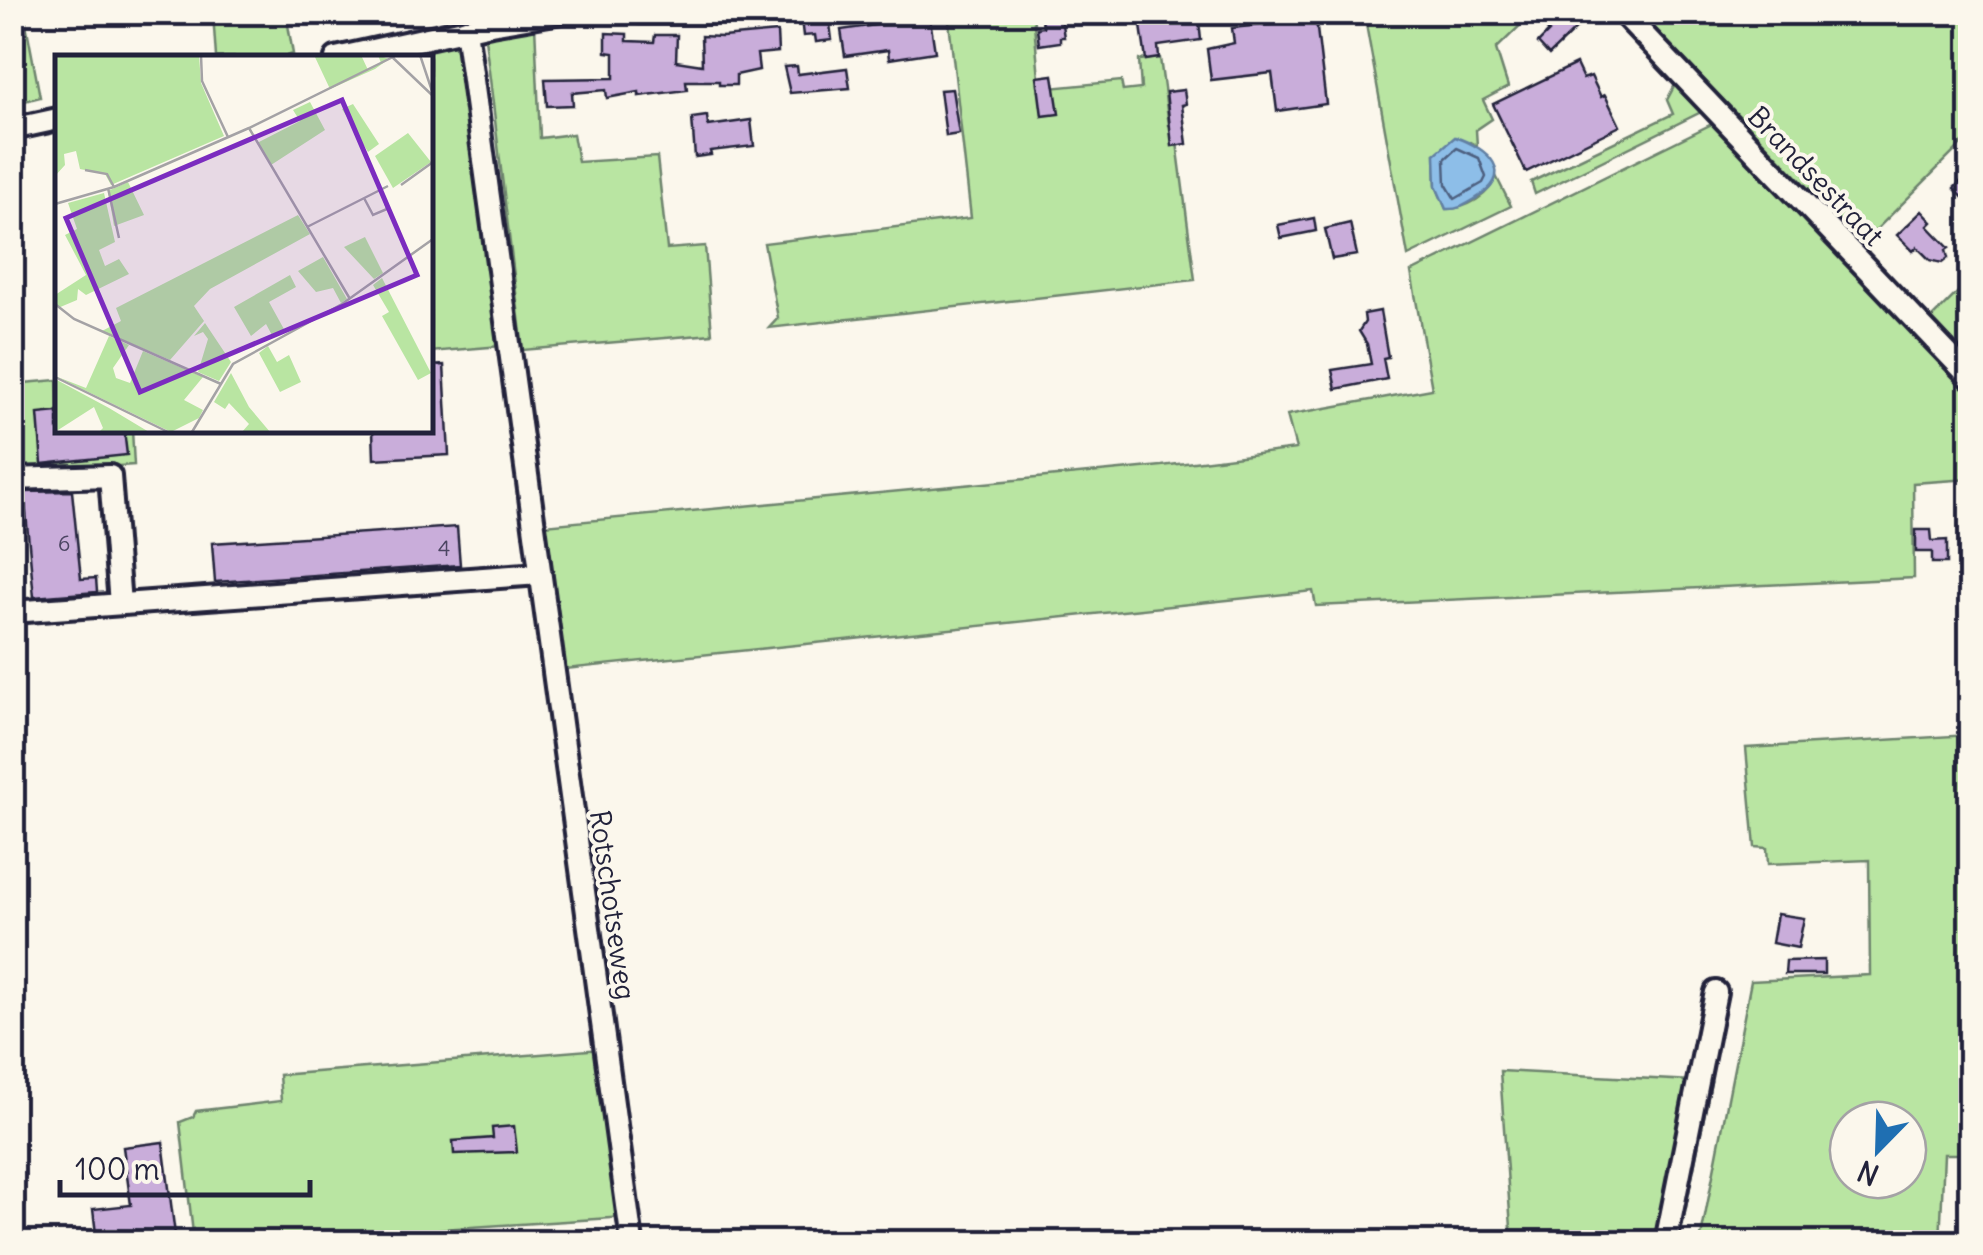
<svg xmlns="http://www.w3.org/2000/svg" width="1983" height="1255" font-family="Delius,sans-serif">
  <rect width="100%" height="100%" fill="#fbf7ec"/>
  <filter id="ink" filterUnits="userSpaceOnUse"><feTurbulence type="fractalNoise" baseFrequency=".01" numOctaves="2"/><feDisplacementMap in="SourceGraphic" scale="20" xChannelSelector="R" yChannelSelector="G"/><feConvolveMatrix kernelMatrix="1 2 1 2 8 2 1 2 1" color-interpolation-filters="sRGB"/></filter>
  <g filter="url(#ink)">
    <!-- green -->
    <g fill="#b9e5a2" stroke="#6e846e" stroke-width="2.5" fill-rule="evenodd">
      <polygon points="12,13 24,13 40,97 13,104"/>
      <polygon points="213,13 286,13 293,54 279,58 216,57"/>
      <polygon points="948,13 1033,13 1040,89 1121,81 1123,91 1141,89 1139,60 1160,58 1169,125 1175,127 1195,280 769,328 778,318 764,243 971,218"/>
      <path d="M 1364,13 L 1533,13 L 1496,49 L 1508,87 L 1483,100 L 1492,119 L 1476,130 L 1477,146 L 1470,142 L 1435,154 L 1436,186 L 1446,209 C 1466,209 1491,195 1496,176 L 1511,206 L 1408,256 Z"/>
      <polygon points="1640,13 1970,13 1970,136 1862,244"/>
      <polygon points="535,25 540,138 573,134 578,162 657,157 667,249 705,246 712,334 523,350 485,38 500,31"/>
      <polygon points="452,42 461,45 501,346 430,352 430,58 399,55"/>
      <polygon points="1678,79 1704,106 1699,113 1535,194 1531,182 1673,114 1667,100"/>
      <polygon points="1718,121 1970,384 1970,479 1913,483 1914,578 1316,606 1313,591 566,669 544,525 1162,466 1296,449 1287,415 1432,389 1411,272"/>
      <polygon points="1970,280 1970,359 1932,318"/>
      <polygon points="57,380 58,430 132,430 134,465 13,473 13,384"/>
      <path d="M 1970,735 L 1970,1154 L 1944,1154 L 1940,1242 L 1700,1242 L 1751,981 L 1870,975 L 1869,860 L 1768,864 L 1767,848 L 1755,847 L 1746,748 ZM 1848,1120 L 1908,1120 L 1908,1180 L 1848,1180 Z"/>
      <polygon points="601,1049 626,1217 304,1238 304,1242 194,1242 180,1122 193,1117 196,1111 281,1101 279,1075"/>
      <polygon points="1500,1071 1711,1082 1679,1242 1512,1242"/>
      <polygon points="13,1122 14,1129 25,1205 13,1205"/>
    </g>
    <!-- water -->
    <path fill="#8dbee8" stroke="#6280a3" stroke-width="2.5" d="M 1455,137 C 1488,148 1518,174 1475,199 C 1465,205 1458,210 1446,209 L 1436,186 L 1435,154 Z"/>
    <g fill="none" stroke-linecap="round" stroke-linejoin="round">
      <!-- shore -->
      <polygon stroke="#4d6080" stroke-width="2.5" points="1457,148 1479,158 1486,177 1483,183 1455,199 1446,184 1445,159"/>
    </g>
    <!-- building -->
    <g fill="#c9adda" stroke="#22223b" stroke-width="2.5">
      <polygon points="910,12 929,12 935,52 889,59 888,50 845,56 841,30 911,20"/>
      <polygon points="1041,12 1060,12 1064,37 1060,37 1060,42 1039,45 1037,28 1043,27"/>
      <polygon points="1139,12 1198,12 1201,40 1158,46 1159,58 1146,60"/>
      <polygon points="1270,12 1315,12 1326,104 1277,111 1272,73 1211,80 1207,49 1234,43 1232,28 1272,24"/>
      <polygon points="1550,12 1562,12 1568,18 1571,15 1580,25 1549,55 1538,43 1549,32 1540,23"/>
      <polygon points="829,16 832,40 816,42 815,35 803,36 801,19"/>
      <polygon points="777,32 778,52 757,54 759,70 736,75 736,85 719,85 719,81 686,81 687,90 639,96 639,92 607,98 606,90 572,93 573,105 547,106 545,79 614,78 614,53 606,52 606,33 627,34 627,41 654,42 655,35 677,35 676,61 702,65 701,36 722,37"/>
      <polygon points="1576,64 1583,79 1591,76 1601,97 1605,95 1620,126 1526,172 1493,104"/>
      <polygon points="797,66 798,74 847,68 850,88 790,93 784,67"/>
      <polygon points="1053,75 1059,114 1042,116 1037,77"/>
      <polygon points="952,89 959,134 946,136 940,90"/>
      <polygon points="1184,90 1186,104 1182,105 1187,144 1172,146 1166,92"/>
      <polygon points="707,116 708,126 751,120 754,146 710,151 711,155 695,157 692,118"/>
      <polygon points="1970,172 1970,205 1954,188"/>
      <polygon points="1922,211 1932,222 1928,226 1949,248 1946,250 1948,258 1942,263 1930,260 1917,247 1913,251 1897,235"/>
      <polygon points="1314,218 1316,231 1281,238 1278,225"/>
      <polygon points="1350,223 1357,255 1332,259 1325,229"/>
      <polygon points="1380,311 1388,357 1383,358 1387,379 1336,389 1332,370 1371,364 1367,344 1359,331 1365,322 1364,314"/>
      <polygon points="444,365 449,455 374,459 373,430 430,430 430,366"/>
      <polygon points="58,412 58,430 124,430 127,455 42,464 38,414"/>
      <polygon points="72,491 81,579 96,578 97,592 34,597 24,492"/>
      <polygon points="457,527 460,565 215,582 212,543"/>
      <polygon points="1916,530 1931,530 1932,541 1947,540 1947,563 1932,563 1932,552 1916,552"/>
      <polygon points="1777,914 1804,918 1798,948 1772,943"/>
      <polygon points="1824,960 1824,974 1785,974 1786,961"/>
      <polygon points="514,1126 517,1152 454,1154 453,1141 493,1138 492,1128"/>
      <polygon points="163,1142 176,1242 97,1242 93,1209 131,1205 123,1147"/>
    </g>
    <g fill="none" stroke-linecap="round" stroke-linejoin="round">
      <!-- minor casing -->
      <g stroke="#22223b" stroke-width="28">
        <g id="minor">
          <polyline points="642,12 744,12"/>
          <polyline points="1622,12 1970,377"/>
          <polyline points="466,29 632,1242"/>
          <polyline points="336,58 491,24 561,12"/>
          <polyline points="12,129 58,119"/>
          <polyline points="12,479 110,476 120,604"/>
          <polyline points="12,612 540,574"/>
          <polyline points="1666,1242 1716,992"/>
        </g>
      </g>
      <!-- minor -->
      <use href="#minor" stroke="#fbf7ec" stroke-width="20"/>
    </g>
  </g>
  <g text-anchor="middle" dominant-baseline="central" stroke-width="8" stroke-linejoin="round" paint-order="stroke">
    <!-- number labels -->
    <g font-size="22" fill="#4c4563">
      <text x="64" y="543">6</text>
      <text x="444" y="548">4</text>
    </g>
    <!-- street labels -->
    <g font-size="28" fill="#22223b" stroke="#fbf7ec">
      <text transform="translate(1816 176) rotate(46)">Brandsestraat</text>
      <text transform="translate(613 905) rotate(82)">Rotschotseweg</text>
    </g>
  </g>
  <!-- overview -->
  <g transform="translate(55 55)">
    <rect width="378" height="378" fill="#fbf7ec"/>
    <path d="M 0,0 L 144,0 L 146,28 L 169,81 L 56,130 L 50,119 L 25,114 L 21,96 L 9,99 L 10,110 L 0,121 ZM 259,0 L 306,0 L 313,15 L 326,8 L 323,0 L 334,4 L 320,14 L 275,34 ZM 255,47 L 270,75 L 216,110 L 202,88 L 245,66 L 238,55 ZM 298,49 L 324,89 L 313,97 L 287,54 ZM 353,78 L 376,107 L 338,133 L 320,101 ZM 73,127 L 89,160 L 59,171 L 53,136 ZM 49,138 L 60,187 L 44,195 L 50,211 L 64,204 L 74,219 L 31,240 L 23,234 L 22,245 L 3,253 L 0,240 L 31,220 L 10,180 L 22,174 L 13,148 ZM 243,160 L 255,179 L 155,234 L 139,251 L 149,266 L 115,305 L 47,276 L 66,266 L 61,253 ZM 310,182 L 328,218 L 319,224 L 289,192 ZM 268,202 L 292,244 L 286,248 L 278,233 L 261,237 L 243,216 ZM 235,220 L 241,232 L 214,247 L 230,276 L 218,282 L 211,269 L 196,281 L 179,252 ZM 327,223 L 376,318 L 363,325 L 327,261 L 334,257 L 318,230 ZM 150,268 L 176,307 L 164,326 L 143,317 L 153,284 L 148,277 L 139,281 ZM 54,281 L 74,290 L 58,313 L 61,323 L 75,328 L 88,296 L 148,322 L 129,345 L 148,355 L 144,363 L 116,377 L 0,321 L 31,333 ZM 213,291 L 222,307 L 234,300 L 246,327 L 225,337 L 204,298 ZM 176,318 L 194,352 L 215,377 L 187,377 L 194,369 L 174,348 L 170,354 L 159,347 ZM 0,324 L 54,353 L 94,377 L 44,377 L 48,373 L 39,352 L 0,377 Z" fill="#b9e5a2"/>
    <path fill="none" stroke="#a4a2a5" stroke-width="2.5" d="M 146,0 L 147,26 L 173,82M 335,0 L 378,41M 365,0 L 378,39M 194,73 L 295,244M 30,115 L 52,119 L 59,132M 346,130 L 378,107M 53,133 L 64,183M 309,143 L 318,160 L 332,154 L 326,134M 0,149 L 59,132 L 194,73 L 342,0M 252,172 L 333,131M 0,249 L 19,264 L 166,329M 0,322 L 113,377M 137,377 L 178,309 L 287,249 L 378,184"/>
    <path fill="#7b2cbf" fill-opacity="0.15" stroke="#7b2cbf" stroke-width="5" d="M 287,45 L 362,220 L 85,337 L 11,163 Z"/>
    <rect width="378" height="378" fill="none" stroke="#22223b" stroke-width="5"/>
  </g>
  <!-- margin -->
  <rect width="1983" height="1255" fill="none" stroke="#fbf7ec" stroke-width="50"/>
  <rect x="25" y="25" width="1933" height="1205" fill="none" stroke="#22223b" stroke-width="4" filter="url(#ink)"/>
  <!-- north arrow -->
  <g transform="translate(1878 1150) rotate(203)"><circle r="48" fill="#fbf7ec" stroke="#a4a2a5" stroke-width="2.5"/>
  <path d="M0-8L18 38L0 25L-18 38Z" fill="#1f6fb2"/>
  <text y="-15" font-size="28" font-weight="bold" text-anchor="middle" fill="#22223b">N</text>
  </g>
  <!-- scale -->
  <path d="M60 1180v15h250v-15" fill="none" stroke="#22223b" stroke-width="5"/>
  <text x="75" y="1180" font-size="30" fill="#22223b" stroke="#fbf7ec" stroke-width="8" paint-order="stroke">100 m</text>
</svg>
